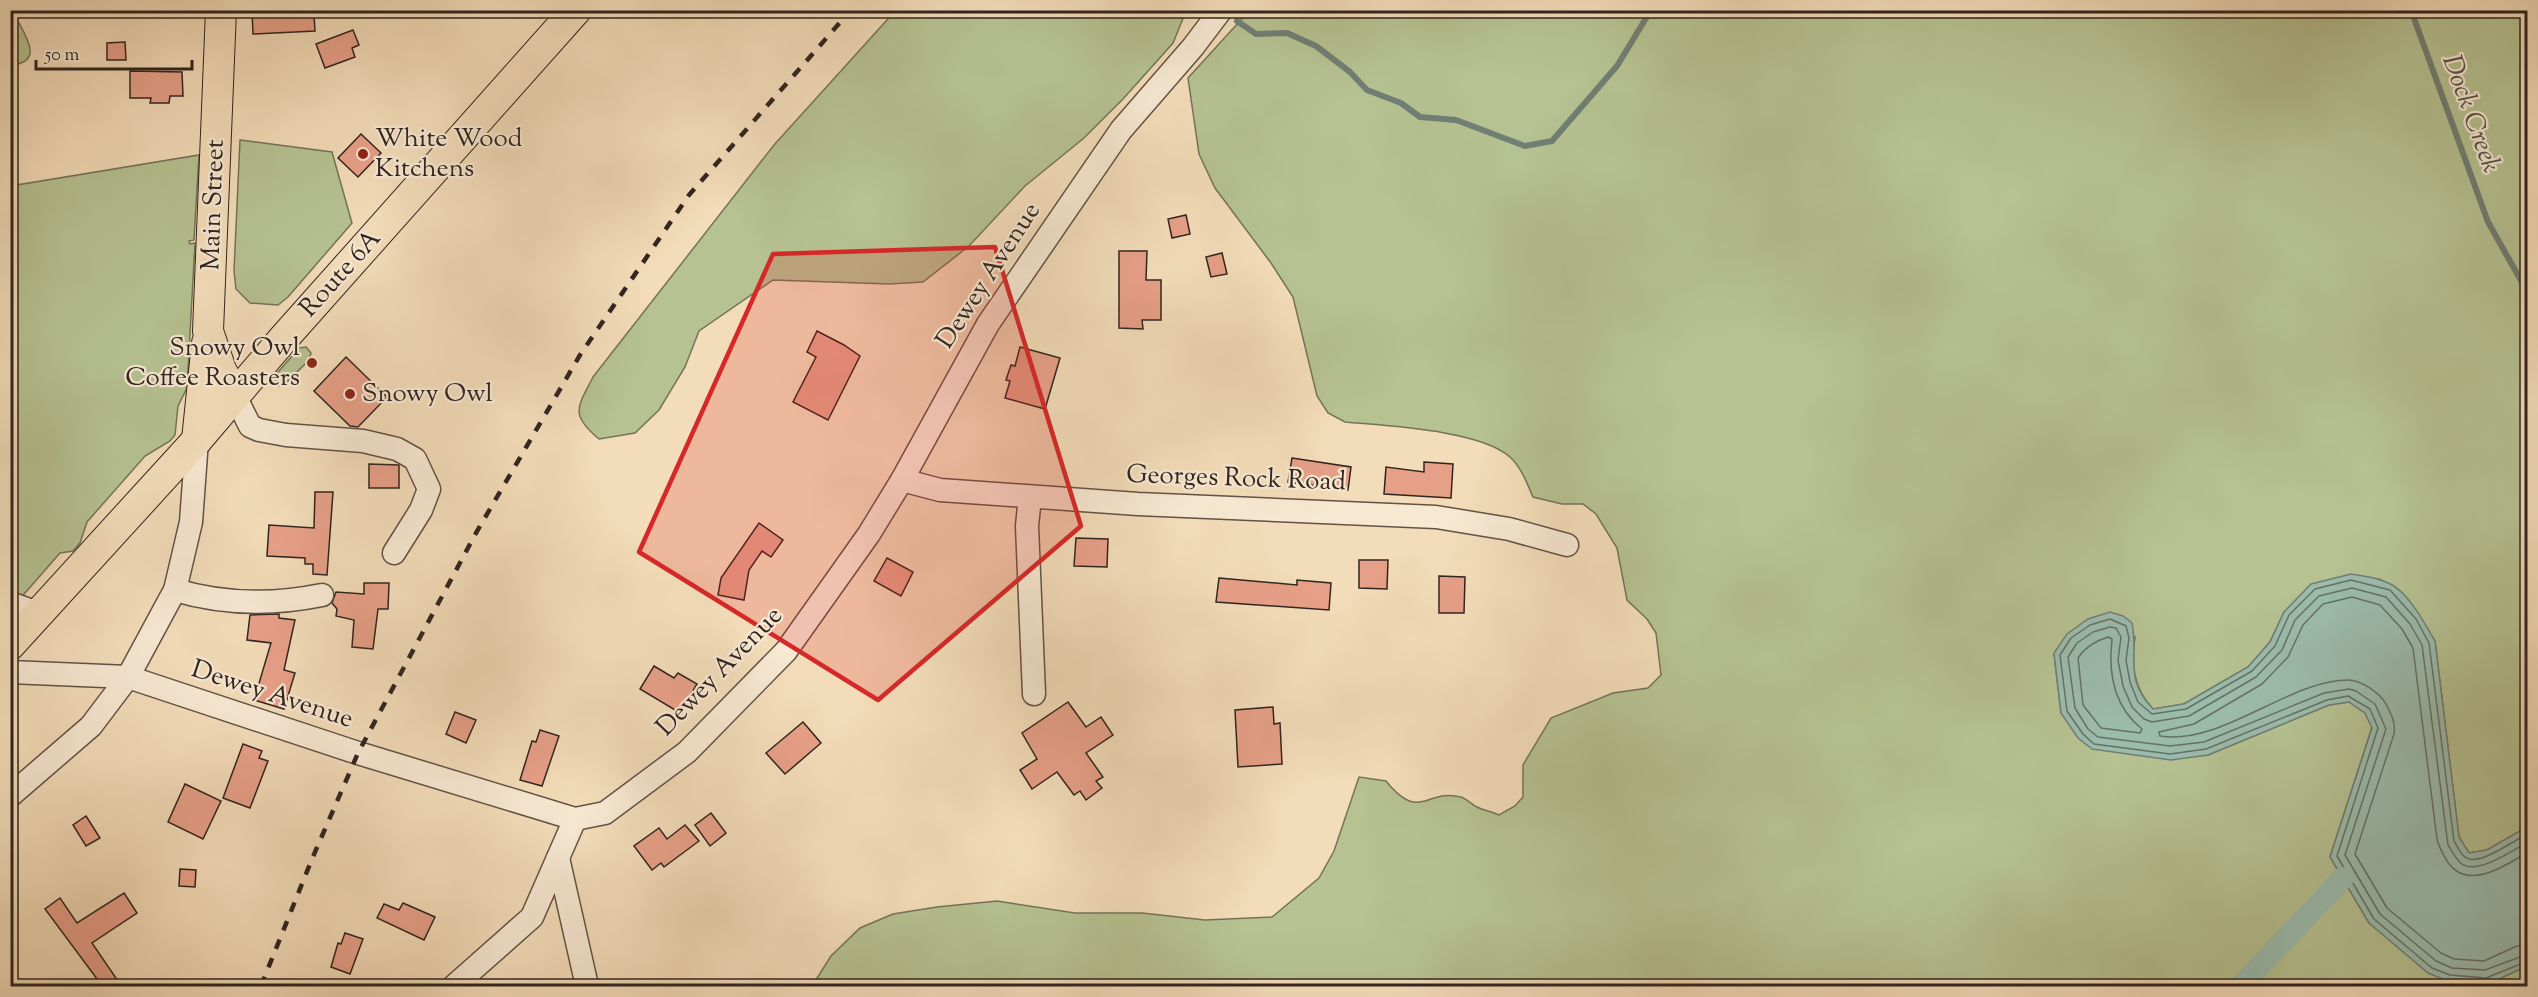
<svg xmlns="http://www.w3.org/2000/svg" width="2538" height="997" font-family="'Sorts Mill Goudy',serif">
  <rect width="100%" height="100%" fill="#f3dcb9"/>
  <filter id="stains"><feTurbulence type="fractalNoise" baseFrequency=".00333" numOctaves="4"/><feColorMatrix values="0 0 0 0 .2 0 0 0 0 .09 0 0 0 0 .02 0 0 0 .5 -.17"/></filter>
  <radialGradient id="worn" r=".72"><stop offset=".6" stop-color="#630" stop-opacity="0"/><stop offset="1" stop-color="#630" stop-opacity=".3"/></radialGradient>
  <!-- green -->
  <g fill="#b6c292" stroke="#747358" stroke-width="1.5">
    <path d="M 896,10 L 1186,11 L 1173,43 L 1123,99 L 1084,138 L 1025,186 L 969,246 L 923,282 L 889,284 L 773,280 L 699,331 L 685,367 L 659,410 L 635,433 L 599,439 C 569,414 578,407 593,377 L 774,145 Z"/>
    <path d="M 13,11 C 20,29 49,62 11,65 L 10,11 Z"/>
    <path d="M 1249,11 L 2527,11 L 2527,827 L 2487,850 L 2469,853 L 2459,837 L 2435,641 L 2394,586 L 2379,579 L 2284,612 L 2270,642 L 2248,667 L 2184,704 L 2153,709 C 2133,688 2131,664 2135,637 L 2054,654 L 2061,713 L 2208,755 L 2329,705 L 2349,702 L 2365,713 L 2372,727 L 2330,857 L 2369,923 L 2488,984 L 2527,966 L 2527,986 L 812,986 L 831,956 L 860,928 L 893,914 L 937,907 L 997,901 L 1075,913 L 1142,913 L 1205,920 L 1272,917 L 1319,878 L 1334,851 L 1359,777 L 1386,781 C 1420,823 1426,788 1461,797 C 1467,799 1471,804 1477,807 C 1483,810 1492,812 1499,815 L 1515,806 L 1523,797 L 1523,765 L 1551,718 L 1613,693 L 1648,688 L 1661,675 L 1656,633 L 1647,619 L 1627,600 L 1617,548 L 1596,514 L 1583,504 L 1562,504 L 1533,497 C 1527,483 1521,467 1510,457 C 1480,430 1387,426 1345,422 L 1328,413 L 1317,396 L 1293,297 L 1271,263 L 1215,188 L 1199,154 L 1188,78 Z"/>
    <polygon points="240,140 332,152 352,223 288,297 278,305 250,303 236,289 234,271"/>
    <polygon points="199,155 194,240 189,241 190,244 195,243 187,388 178,406 175,435 170,441 145,456 87,522 80,543 73,551 60,553 11,609 11,186"/>
    <polygon points="306,347 311,353 309,360 283,386 273,385 273,378 299,348"/>
  </g>
  <!-- water -->
  <path fill="#9bbcad" stroke="#717f74" stroke-width="1.5" d="M 2351,574 C 2365,576 2380,578 2392,585 C 2409,594 2425,624 2435,641 L 2459,837 L 2469,853 L 2487,850 L 2527,827 L 2527,966 L 2488,984 L 2448,981 L 2428,973 L 2369,923 L 2330,857 L 2372,728 L 2365,713 L 2349,702 L 2329,705 L 2208,755 L 2171,760 L 2092,749 L 2078,738 L 2061,713 L 2054,653 L 2067,634 L 2088,619 L 2110,612 L 2123,616 L 2132,623 C 2139,657 2123,678 2153,709 L 2184,704 L 2248,667 L 2270,642 L 2284,612 L 2311,584 Z"/>
  <g fill="none" stroke-linecap="round" stroke-linejoin="round">
    <!-- shore -->
    <g stroke="#667066" stroke-width="1.5">
      <path d="M 2108,637 L 2112,639 C 2108,673 2114,707 2142,729 L 2140,733 L 2101,728 L 2083,705 L 2078,658 C 2085,647 2095,641 2108,637 Z"/>
      <path d="M 2528,834 C 2515,839 2478,868 2465,857 C 2460,854 2457,845 2454,841 L 2429,643 L 2416,619 L 2390,590 L 2351,580 L 2315,589 L 2289,615 L 2275,646 L 2252,671 L 2186,709 L 2152,714 L 2138,702 L 2130,682 L 2126,660 L 2129,638 L 2126,626 L 2110,619 L 2090,625 L 2071,638 L 2060,655 L 2067,711 L 2083,734 L 2094,744 L 2170,754 L 2206,749 L 2327,700 L 2348,696 L 2370,709 L 2378,728 L 2337,856 L 2374,919 L 2432,968 L 2450,975 L 2486,978 L 2528,961"/>
      <path d="M 2528,842 C 2513,850 2478,875 2462,864 C 2456,860 2452,851 2448,845 L 2422,645 L 2410,624 L 2386,597 L 2352,588 L 2319,596 L 2295,620 L 2282,650 L 2256,677 L 2189,716 L 2152,722 L 2144,719 L 2132,707 L 2123,686 L 2118,660 L 2121,637 L 2116,628 L 2110,627 L 2093,632 L 2077,643 L 2068,657 L 2075,708 L 2088,729 L 2098,737 L 2170,746 L 2204,742 L 2324,693 L 2349,689 L 2356,691 L 2375,704 L 2386,729 L 2345,855 L 2380,914 L 2436,961 L 2452,968 L 2485,970 L 2528,954"/>
      <path d="M 2528,852 C 2505,866 2467,892 2447,861 C 2443,854 2439,848 2437,839 L 2413,648 L 2402,629 L 2380,605 L 2352,597 L 2323,604 L 2303,625 L 2288,657 L 2262,684 L 2194,724 L 2159,732 L 2160,736 C 2221,746 2289,680 2348,680 C 2361,680 2380,693 2386,704 C 2391,714 2396,723 2394,734 L 2355,854 L 2387,908 L 2441,953 L 2454,959 L 2484,961 L 2517,946 L 2528,945"/>
    </g>
    <!-- stream -->
    <g stroke="#717f74" stroke-width="6">
      <polyline points="2411,10 2488,222 2528,293"/>
      <polyline points="1237,21 1256,34 1287,33 1316,46 1350,72 1367,90 1401,103 1420,117 1456,120 1525,146 1552,141 1617,66 1651,10"/>
    </g>
    <!-- canal -->
    <polyline stroke="#9bbcad" stroke-width="22" points="2241,986 2343,878"/>
  </g>
  <!-- building -->
  <g fill="#e7a088" stroke="#31241f" stroke-width="1.5">
    <polygon points="252,10 281,10 281,16 314,15 315,31 253,34"/>
    <polygon points="353,30 359,45 352,48 355,57 325,68 316,44"/>
    <polygon points="125,42 126,60 107,60 107,43"/>
    <polygon points="130,71 182,72 183,96 170,96 169,103 150,103 151,98 130,98"/>
    <polygon points="361,134 381,153 358,177 338,158"/>
    <polygon points="1186,215 1190,234 1172,238 1168,219"/>
    <polygon points="1119,251 1147,251 1146,280 1161,280 1161,320 1142,320 1143,329 1119,328"/>
    <polygon points="1222,253 1227,274 1211,277 1206,257"/>
    <polygon points="817,331 844,345 860,356 828,420 793,402 816,357 807,352"/>
    <polygon points="1020,347 1060,358 1045,409 1005,398 1010,381 1006,380 1011,365 1015,366"/>
    <polygon points="346,357 387,397 358,427 350,426 314,391"/>
    <polygon points="1292,458 1351,467 1348,490 1288,482"/>
    <polygon points="1424,462 1453,464 1451,498 1384,494 1386,467 1424,472"/>
    <polygon points="369,464 399,465 399,488 369,488"/>
    <polygon points="315,492 333,492 327,575 313,574 313,564 305,564 305,558 267,556 269,525 314,528"/>
    <polygon points="759,523 783,540 771,557 762,551 749,570 744,600 718,595 721,578"/>
    <polygon points="1076,538 1108,539 1107,567 1074,566"/>
    <polygon points="887,558 913,572 901,596 874,581"/>
    <polygon points="1359,560 1388,560 1387,589 1359,588"/>
    <polygon points="1439,576 1465,577 1464,613 1439,613"/>
    <polygon points="1219,578 1297,585 1297,580 1331,583 1329,610 1216,602"/>
    <polygon points="364,583 389,583 388,609 378,609 373,649 352,647 354,620 336,616 337,609 332,603 336,592 364,594"/>
    <polygon points="279,614 279,618 295,620 284,670 295,673 284,709 254,700 271,643 247,640 250,615"/>
    <polygon points="654,666 674,678 678,673 697,684 680,713 640,689"/>
    <polygon points="1068,702 1086,727 1101,717 1113,735 1086,753 1103,777 1096,781 1102,788 1086,800 1080,791 1074,795 1057,772 1032,789 1020,770 1037,759 1022,733"/>
    <polygon points="1273,707 1274,724 1280,723 1282,764 1238,767 1235,710"/>
    <polygon points="455,712 476,720 466,743 446,734"/>
    <polygon points="803,722 821,743 785,774 766,753"/>
    <polygon points="540,730 559,736 542,786 520,780 532,741 536,742"/>
    <polygon points="243,744 262,751 259,758 268,761 250,808 223,798"/>
    <polygon points="185,784 221,801 203,839 168,822"/>
    <polygon points="711,813 726,833 710,846 695,825"/>
    <polygon points="86,816 100,838 86,846 73,825"/>
    <polygon points="685,825 699,841 664,867 661,863 652,870 634,846 659,828 667,839"/>
    <polygon points="180,869 196,870 195,887 179,886"/>
    <polygon points="124,893 137,913 92,943 122,987 103,987 45,909 60,898 77,923"/>
    <polygon points="403,903 435,917 424,940 377,918 384,904 399,910"/>
    <polygon points="345,933 363,939 350,974 331,967 338,943 341,944"/>
  </g>
  <g fill="none" stroke-linecap="round" stroke-linejoin="round">
    <!-- minor casing -->
    <g stroke="#625246" stroke-width="25">
      <g id="minor">
        <polyline points="234,394 250,426 259,430 286,435 363,441 397,449 415,459 429,489 421,510 394,553"/>
        <polyline points="902,480 940,490 1138,504 1436,517 1509,529 1567,545"/>
        <polyline points="1030,497 1027,526 1034,694"/>
        <path d="M 175,590 C 222,604 273,605 322,595"/>
        <polyline points="10,603 38,613"/>
        <polyline points="10,672 128,677 358,753 575,819 605,813 687,752 786,651 869,534 902,480 988,324 1121,130 1193,47 1221,10"/>
        <polyline points="10,796 91,726 128,677 169,601 175,590 191,522 197,440"/>
        <polyline points="558,858 587,986"/>
        <polyline points="454,986 532,917 575,819"/>
      </g>
    </g>
    <!-- major casing -->
    <g stroke="#31241f" stroke-width="32">
      <g id="major">
        <polyline points="221,10 208,331 221,370 234,394"/>
        <polyline points="197,440 207,343"/>
        <polyline points="10,645 197,440 284,338 576,10"/>
      </g>
    </g>
    <!-- minor -->
    <use href="#minor" stroke="#f7e8d2" stroke-width="22"/>
    <!-- major -->
    <use href="#major" stroke="#f3dcb9" stroke-width="30"/>
    <!-- rail -->
    <polyline stroke="#31241f" stroke-width="4.5" stroke-dasharray="10 10" stroke-linecap="butt" points="261,986 312,859 358,753 476,533 580,355 689,195 851,10"/>
  </g>
  <!-- marked area -->
  <path fill="#d62828" fill-opacity="0.2" stroke="#d62828" stroke-width="4.5" stroke-linejoin="round" d="M 995,247 L 1081,526 L 878,700 L 639,552 L 773,254 Z"/>
  <!-- markers -->
  <g fill="#8f2418" stroke="#f7e8d2" stroke-width="2">
    <circle cx="363" cy="154" r="6"/>
    <circle cx="312" cy="363" r="6"/>
    <circle cx="350" cy="394" r="6"/>
  </g>
  <g text-anchor="middle" dominant-baseline="central" stroke-width="4.5" stroke-linejoin="round" paint-order="stroke">
    <!-- poi labels -->
    <g font-size="26" fill="#31241f" stroke="#f7e8d2" text-anchor="start">
      <text x="375" y="139">White Wood<tspan x="375" dy="30">Kitchens</tspan></text>
      <text x="300" y="348" text-anchor="end">Snowy Owl<tspan x="300" dy="30">Coffee Roasters</tspan></text>
      <text x="362" y="394">Snowy Owl</text>
    </g>
    <!-- street labels -->
    <g font-size="26" fill="#31241f" stroke="#f7e8d2">
      <text transform="translate(214 205) rotate(-88)">Main Street</text>
      <text transform="translate(341 274) rotate(-48)">Route 6A</text>
      <text transform="translate(989 276) rotate(-57)">Dewey Avenue</text>
      <text transform="translate(1236 479) rotate(2)">Georges Rock Road</text>
      <text transform="translate(720 672) rotate(-46)">Dewey Avenue</text>
      <text transform="translate(272 695) rotate(18)">Dewey Avenue</text>
    </g>
    <!-- water labels -->
    <g font-size="27" font-style="italic" fill="#51524a" stroke="#f7e8d2">
      <text transform="translate(2470 114) rotate(70)">Dock Creek</text>
    </g>
  </g>
  <!-- margin -->
  <rect width="2538" height="997" fill="none" stroke="#f3dcb9" stroke-width="36"/>
  <rect x="12" y="12" width="2514" height="973" fill="none" stroke="#31241f" stroke-width="3"/>
  <rect x="18" y="18" width="2502" height="961" fill="none" stroke="#31241f" stroke-width="1.5"/>
  <!-- scale -->
  <path d="M36 60v9h156v-9" fill="none" stroke="#31241f" stroke-width="3"/>
  <text x="45" y="60" font-size="18" fill="#31241f" stroke="#f7e8d2" stroke-width="4.5" paint-order="stroke">50 m</text>
  <rect width="100%" height="100%" filter="url(#stains)"/>
  <rect width="100%" height="100%" fill="url(#worn)"/>
</svg>
